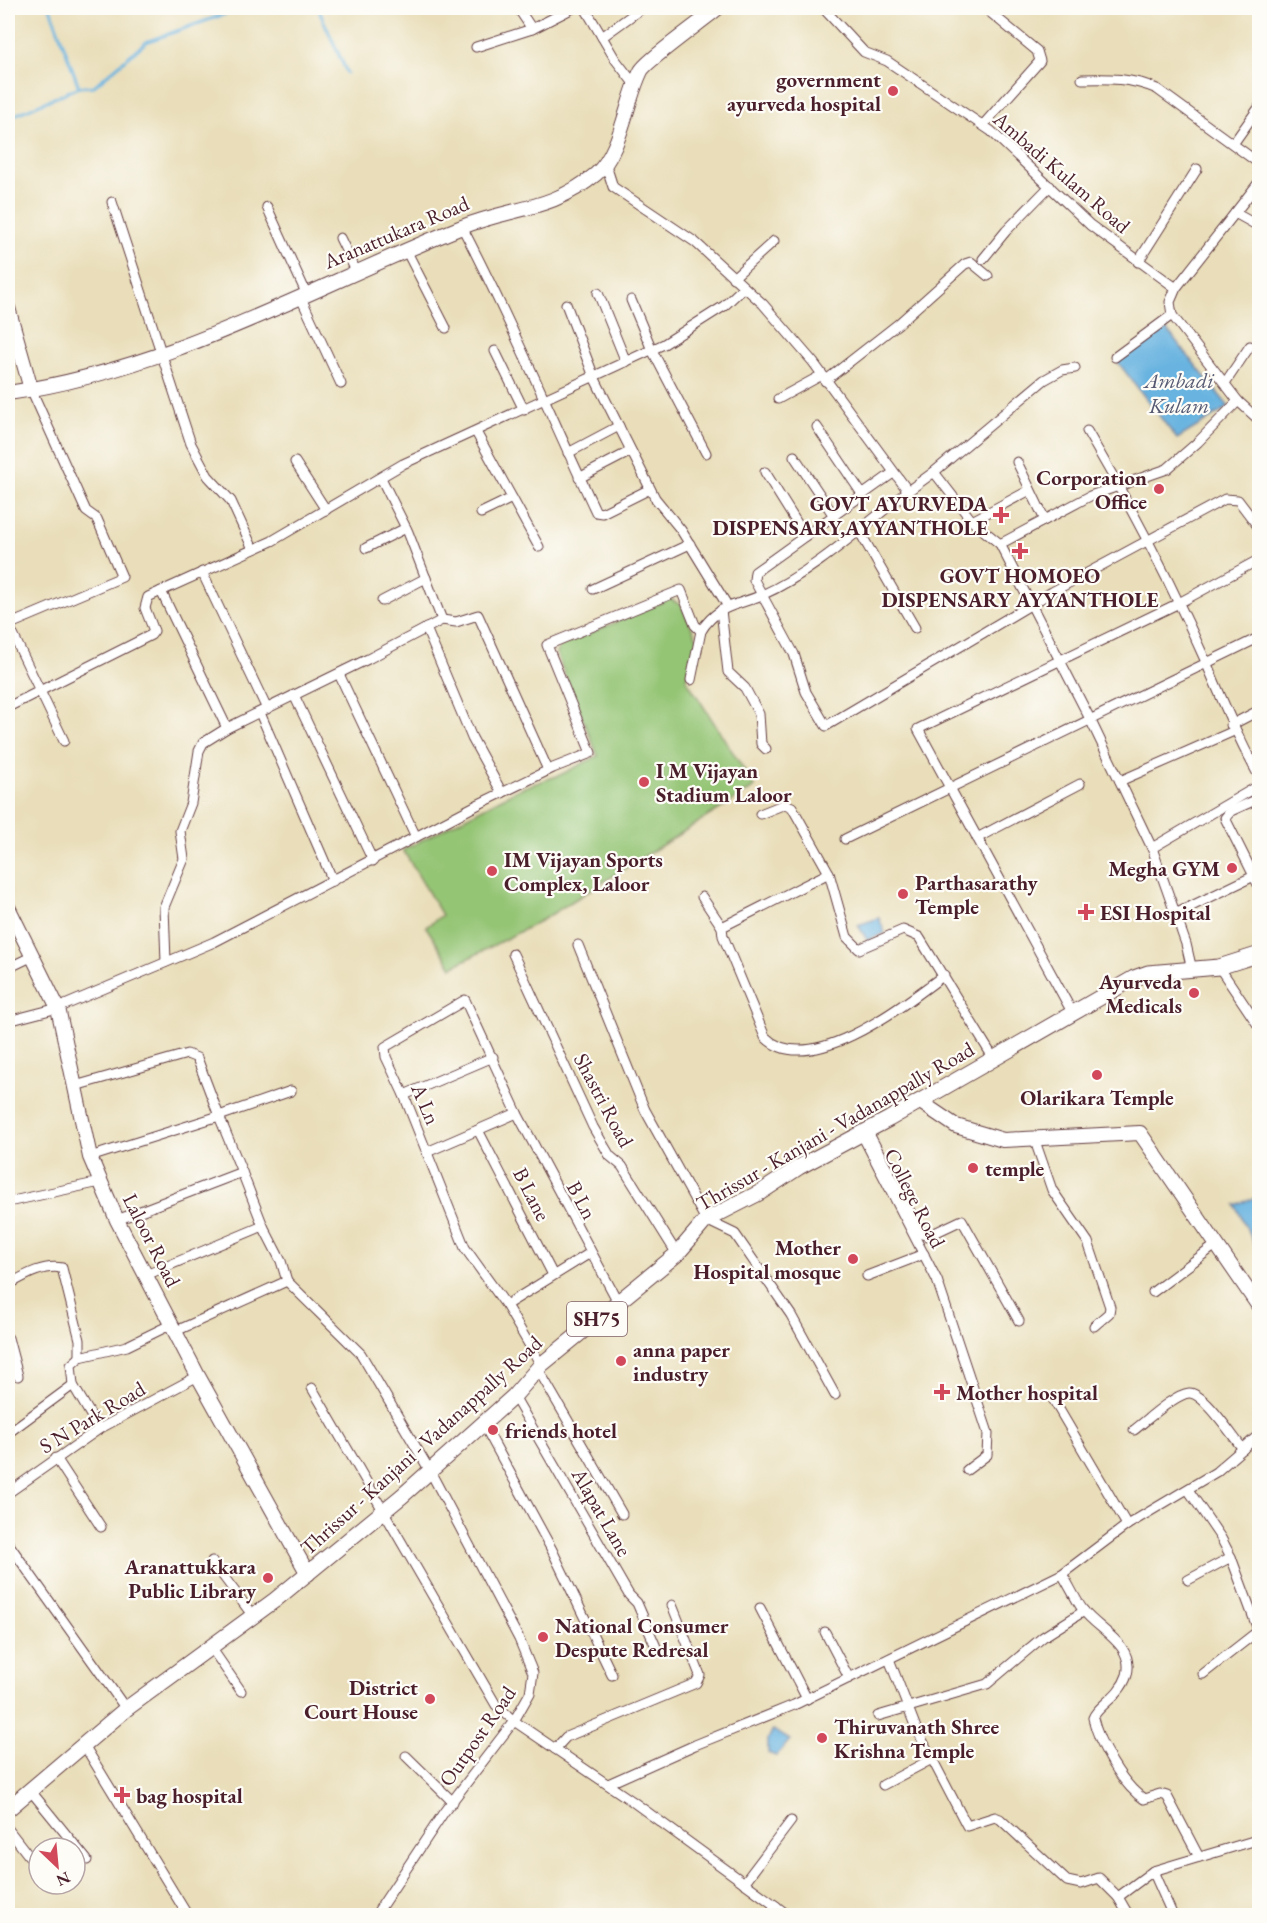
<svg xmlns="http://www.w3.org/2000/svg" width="1267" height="1923" font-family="'EB Garamond',serif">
  <rect width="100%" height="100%" fill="#fdfcf7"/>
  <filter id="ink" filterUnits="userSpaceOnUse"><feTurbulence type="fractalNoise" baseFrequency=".0167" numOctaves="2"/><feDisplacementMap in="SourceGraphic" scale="12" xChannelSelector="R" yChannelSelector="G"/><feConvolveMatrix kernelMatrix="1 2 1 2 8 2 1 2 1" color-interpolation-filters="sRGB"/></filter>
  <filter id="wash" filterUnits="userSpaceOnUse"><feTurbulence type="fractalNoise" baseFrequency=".008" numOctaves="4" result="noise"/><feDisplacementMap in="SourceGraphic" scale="24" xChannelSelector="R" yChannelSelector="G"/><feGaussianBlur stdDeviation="1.35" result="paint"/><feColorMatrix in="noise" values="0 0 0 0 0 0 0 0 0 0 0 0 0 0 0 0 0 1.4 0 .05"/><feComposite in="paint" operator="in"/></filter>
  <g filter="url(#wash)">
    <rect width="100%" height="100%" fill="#e9deb9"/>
    <!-- green -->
    <polygon fill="#94c575" stroke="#6f7250" stroke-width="1.5" points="670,599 681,605 698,640 686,679 755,787 544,919 452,967 426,927 442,915 403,850 519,789 560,775 598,756 556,653 560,646"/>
    <!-- water -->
    <g fill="#67b3e0" stroke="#586986" stroke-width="1.5">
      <polygon points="1165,327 1229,407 1177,439 1117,361"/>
      <polygon points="879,918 885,933 867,940 858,925"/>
      <polygon points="1259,1196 1259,1242 1254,1243 1235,1205"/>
      <polygon points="773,1730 790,1740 776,1756 768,1753 768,1739"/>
    </g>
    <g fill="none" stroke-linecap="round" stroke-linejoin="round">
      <!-- stream -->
      <g stroke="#67b3e0" stroke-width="3">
        <polyline points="50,8 79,87"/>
        <polyline points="318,8 347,73"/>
        <polyline points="8,118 79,87 94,86 146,42 242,8"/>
      </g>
    </g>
  </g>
  <g filter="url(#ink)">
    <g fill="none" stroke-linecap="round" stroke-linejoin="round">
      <!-- street casing -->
      <g stroke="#623c40" stroke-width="11">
        <g id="street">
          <polyline points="518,8 532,29"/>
          <polyline points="585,8 615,59 635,85"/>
          <polyline points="823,8 864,52 887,61 991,131 1090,225 1176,288"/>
          <polyline points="602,37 642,8"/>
          <polyline points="476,47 532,29 573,8"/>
          <path d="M 1082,79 C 1108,78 1132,78 1157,89 L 1260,164"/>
          <polyline points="983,125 1040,61 1037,51 985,8"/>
          <polyline points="1233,144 1260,106"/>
          <polyline points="606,165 613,187 695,242 763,304 813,362 908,491 934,472 972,521 1000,544 1090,719 1152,848 1186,944 1192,970"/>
          <polyline points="112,202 191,444 208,476 231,501 253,549"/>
          <polyline points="267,207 307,295"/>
          <polyline points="1235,213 1260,181"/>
          <path d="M 462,227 C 511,320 551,417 596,512 L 602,513 L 650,489"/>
          <polyline points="1260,227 1235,213 1176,288 1170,302 1172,315 1238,401 1260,421"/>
          <polyline points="340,238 356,271"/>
          <polyline points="406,250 446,328"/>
          <polyline points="983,259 1006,231 1050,186"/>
          <polyline points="1138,262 1197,169"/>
          <polyline points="733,278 774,241"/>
          <polyline points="598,293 626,362"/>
          <polyline points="301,298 341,384"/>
          <polyline points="631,300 652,350 706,453"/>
          <polyline points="566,304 594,377 655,498 681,530 727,605"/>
          <polyline points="495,351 524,410"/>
          <polyline points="1115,357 1172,315"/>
          <polyline points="825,381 898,324 965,264 971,262 988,276"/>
          <polyline points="1225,383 1250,346"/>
          <polyline points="778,399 822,375"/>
          <polyline points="817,427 862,494"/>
          <path d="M 1087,431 C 1131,506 1171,583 1206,662 C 1223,702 1239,740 1260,778"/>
          <polyline points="476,432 539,547"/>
          <polyline points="568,453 619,426"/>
          <polyline points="794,456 834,516"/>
          <polyline points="295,462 326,510"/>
          <polyline points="1017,462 1045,520"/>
          <polyline points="765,472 805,536"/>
          <polyline points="934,472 1044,380 1062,370 1075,368"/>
          <polyline points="893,473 755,572 754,580 794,654 806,692 826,726 1052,592 1225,499 1238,500 1260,529"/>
          <polyline points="381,478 408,532 442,620"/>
          <polyline points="579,478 631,451"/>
          <polyline points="481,513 512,498"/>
          <polyline points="972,521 1030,490"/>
          <polyline points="858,529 915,628"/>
          <polyline points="1000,544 1090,496 1167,469 1198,442 1238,401"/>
          <polyline points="366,548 406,528"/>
          <polyline points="202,572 267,709"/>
          <polyline points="593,589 690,544"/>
          <polyline points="161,591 227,728"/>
          <polyline points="382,601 426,578"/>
          <polyline points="721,610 728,672 745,688 759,714 761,744 766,749"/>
          <polyline points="8,624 64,741"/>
          <polyline points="8,625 122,577 97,519 86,511 31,389"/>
          <polyline points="426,628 472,738 502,793"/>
          <polyline points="339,674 416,837"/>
          <polyline points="691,680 701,631"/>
          <polyline points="294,695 373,861"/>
          <polyline points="8,707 151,635 154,631 145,608 148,597 272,541 403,464 664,344 724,306 743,288"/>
          <polyline points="260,713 333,881"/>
          <polyline points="1231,725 1260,710"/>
          <polyline points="1120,781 1234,731"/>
          <polyline points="760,814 785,804 792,807 829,873"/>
          <polyline points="977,838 1080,784"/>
          <polyline points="845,839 1260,637"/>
          <polyline points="1152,848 1260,785"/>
          <polyline points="1254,876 1225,818 1231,811 1260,798"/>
          <polyline points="702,897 722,927"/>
          <polyline points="1175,914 1254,876 1260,889"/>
          <polyline points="578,945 645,1110 706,1220 735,1234 791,1315 835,1395"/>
          <polyline points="513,954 593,1127 610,1156 622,1166 677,1254"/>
          <polyline points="166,962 164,907 184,859 180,831 191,803 199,751 203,743 227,728 368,659 442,620 456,622 478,615 548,770"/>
          <polyline points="1219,967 1260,1028"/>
          <polyline points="8,968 33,956"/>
          <path d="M 944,975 C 908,1002 809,1081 765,1037 L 723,936 L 722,927 L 829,873 L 847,937 L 859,949 L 903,930 L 919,937 L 994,1059"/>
          <polyline points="1072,1012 918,729 1177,604 1260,559"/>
          <path d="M 8,1021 L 58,1008 L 214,942 L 479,804 L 553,768 L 591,753 L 547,645 L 681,590 L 695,625 L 701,631 C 718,604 737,606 762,595 C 814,572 864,525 908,491"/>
          <polyline points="75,1086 187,1054 197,1058 219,1116 90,1157"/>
          <polyline points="404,1095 493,1057"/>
          <polyline points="478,1130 553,1275"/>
          <polyline points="867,1130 922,1234 928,1236 962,1220 1019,1321"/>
          <polyline points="861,1133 937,1280 988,1433 987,1455 967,1470"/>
          <polyline points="1034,1138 1052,1190 1088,1242 1110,1307 1109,1313 1094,1326"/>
          <polyline points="427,1152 517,1113"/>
          <polyline points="242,1172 219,1116 291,1091"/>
          <polyline points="8,1202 100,1182"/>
          <polyline points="117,1220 242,1172 263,1226"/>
          <polyline points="146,1275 263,1226 281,1261 287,1281 176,1331"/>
          <polyline points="867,1276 924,1254"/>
          <polyline points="287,1281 361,1354 430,1471 519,1639 533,1673 530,1693 514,1721 444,1812 375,1916"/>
          <path d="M 8,1285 C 24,1276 43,1264 62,1268 L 80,1340 L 80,1357"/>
          <polyline points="1153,1292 1217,1244"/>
          <polyline points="506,1305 590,1253"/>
          <polyline points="8,1338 18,1376"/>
          <polyline points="541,1365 506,1305 465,1248 404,1095 386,1057 385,1047 465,1000 517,1113 618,1302"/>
          <polyline points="538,1369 622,1514"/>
          <polyline points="312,1388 496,1705 514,1721 632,1801 776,1906"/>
          <polyline points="514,1396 629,1595 637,1603 656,1647"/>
          <polyline points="1053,1399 1127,1525"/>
          <polyline points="483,1423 552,1550 612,1675"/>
          <polyline points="99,1429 73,1385 71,1365 80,1357 127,1346 172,1324"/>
          <path d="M 1134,1430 C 1146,1421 1175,1394 1189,1393 C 1204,1392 1233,1437 1243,1449"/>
          <polyline points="8,1433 73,1385"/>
          <polyline points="56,1458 101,1527"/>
          <polyline points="1189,1491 1221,1538 1231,1557"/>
          <polyline points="8,1493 99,1429 198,1376"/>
          <polyline points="8,1543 126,1709"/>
          <polyline points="212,1561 253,1616"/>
          <path d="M 1062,1574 C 1069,1585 1075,1599 1083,1610 C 1098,1630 1135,1644 1127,1675 C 1120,1697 1098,1705 1093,1718 C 1098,1742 1123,1786 1144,1799 L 1160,1794 L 1167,1796 L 1199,1857"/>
          <polyline points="1188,1580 1231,1557 1260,1635"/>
          <polyline points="760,1608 807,1699"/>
          <polyline points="825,1632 849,1678"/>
          <polyline points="210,1646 241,1691"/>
          <polyline points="889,1659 916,1728 967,1826 995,1817 1000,1819 1067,1881 1081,1884 1099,1878 1118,1897 1129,1916"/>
          <polyline points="1203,1674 1258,1631"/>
          <polyline points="878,1716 987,1684 1043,1637 1084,1611"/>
          <polyline points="84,1745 188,1916"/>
          <polyline points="555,1749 566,1737 696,1683 700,1675 672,1605"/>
          <polyline points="406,1756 453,1802"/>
          <polyline points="608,1784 695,1745 794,1705 1062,1574 1127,1525 1216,1472 1260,1434"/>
          <polyline points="883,1785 932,1759"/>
          <polyline points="30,1790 87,1860"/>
          <polyline points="8,1829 39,1869"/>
          <polyline points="1153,1871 1173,1916"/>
          <polyline points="744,1883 791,1821"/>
          <polyline points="1118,1897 1153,1871 1260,1839"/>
          <polyline points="769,1916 776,1906 789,1916"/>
        </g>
      </g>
      <!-- secondary casing -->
      <g stroke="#623c40" stroke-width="16">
        <g id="secondary">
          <polyline points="8,308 31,389"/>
          <path d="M 8,393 C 170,370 312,287 462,227 C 512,207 552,211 596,174 C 621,153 626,101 641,71 C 646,61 705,19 718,8"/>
          <polyline points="8,907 58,1008 90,1157 117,1220 198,1376 308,1574"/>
          <polyline points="919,1101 956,1126 1003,1140 1140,1133 1260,1308"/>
        </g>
      </g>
      <!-- primary casing -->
      <g stroke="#623c40" stroke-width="17">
        <polyline id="primary" points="8,1809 126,1709 275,1600 402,1496 514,1396 541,1365 677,1254 706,1220 761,1192 799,1167 889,1119 1134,978 1148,973 1219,967 1260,954"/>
      </g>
      <!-- street -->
      <use href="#street" stroke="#fff" stroke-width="9"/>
      <!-- secondary -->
      <use href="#secondary" stroke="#fff" stroke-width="14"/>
      <!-- primary -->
      <use href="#primary" stroke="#fff" stroke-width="15"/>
    </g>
  </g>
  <!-- markers -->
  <g fill="#d1495b" stroke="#fdfcf7" stroke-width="2">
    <circle cx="893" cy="91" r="6"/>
    <circle cx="1159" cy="489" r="6"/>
    <path d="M998 506h6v6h6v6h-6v6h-6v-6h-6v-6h6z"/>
    <path d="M1017 542h6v6h6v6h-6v6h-6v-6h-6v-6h6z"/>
    <circle cx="644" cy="782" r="6"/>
    <circle cx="1232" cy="868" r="6"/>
    <circle cx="492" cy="871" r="6"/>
    <circle cx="903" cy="894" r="6"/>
    <path d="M1083 903h6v6h6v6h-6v6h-6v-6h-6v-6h6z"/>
    <circle cx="1194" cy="993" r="6"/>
    <circle cx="1097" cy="1075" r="6"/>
    <circle cx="973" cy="1168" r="6"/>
    <circle cx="853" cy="1259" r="6"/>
    <circle cx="621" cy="1361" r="6"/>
    <path d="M939 1383h6v6h6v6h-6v6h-6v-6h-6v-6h6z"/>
    <circle cx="493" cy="1430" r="6"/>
    <circle cx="268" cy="1578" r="6"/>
    <circle cx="543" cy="1637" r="6"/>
    <circle cx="430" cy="1699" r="6"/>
    <circle cx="822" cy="1738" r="6"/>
    <path d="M119 1786h6v6h6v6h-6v6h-6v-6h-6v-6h6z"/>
  </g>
  <g text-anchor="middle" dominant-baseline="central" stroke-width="4.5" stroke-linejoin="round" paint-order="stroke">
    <!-- shield labels -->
    <rect fill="#fdfcf7" stroke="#806168" stroke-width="1.5" x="567" y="1302" width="60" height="34" rx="4.5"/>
    <g font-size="20" font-weight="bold" fill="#4a1f2b">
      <text x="597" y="1319">SH75</text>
    </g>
    <!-- poi labels -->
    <g font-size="21" font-weight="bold" fill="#4a1f2b" stroke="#fdfcf7" text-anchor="start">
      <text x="881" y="79" text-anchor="end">government<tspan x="881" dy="24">ayurveda hospital</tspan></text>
      <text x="1147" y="477" text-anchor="end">Corporation<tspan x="1147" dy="24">Office</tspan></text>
      <text x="988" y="503" text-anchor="end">GOVT AYURVEDA<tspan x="988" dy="24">DISPENSARY,AYYANTHOLE</tspan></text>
      <text x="1020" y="575" text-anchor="middle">GOVT HOMOEO<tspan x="1020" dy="24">DISPENSARY AYYANTHOLE</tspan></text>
      <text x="656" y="770">I M Vijayan<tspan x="656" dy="24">Stadium Laloor</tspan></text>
      <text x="504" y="859">IM Vijayan Sports<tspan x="504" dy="24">Complex, Laloor</tspan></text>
      <text x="1220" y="868" text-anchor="end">Megha GYM</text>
      <text x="915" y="882">Parthasarathy<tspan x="915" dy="24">Temple</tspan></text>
      <text x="1100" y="912">ESI Hospital</text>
      <text x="1182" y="981" text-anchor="end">Ayurveda<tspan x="1182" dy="24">Medicals</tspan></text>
      <text x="1097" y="1097" text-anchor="middle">Olarikara Temple</text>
      <text x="985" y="1168">temple</text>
      <text x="841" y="1247" text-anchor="end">Mother<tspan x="841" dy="24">Hospital mosque</tspan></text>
      <text x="633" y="1349">anna paper<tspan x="633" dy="24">industry</tspan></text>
      <text x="956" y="1392">Mother hospital</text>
      <text x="505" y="1430">friends hotel</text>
      <text x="256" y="1566" text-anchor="end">Aranattukkara<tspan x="256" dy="24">Public Library</tspan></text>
      <text x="555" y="1625">National Consumer<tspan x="555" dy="24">Despute Redresal</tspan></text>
      <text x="418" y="1687" text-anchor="end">District<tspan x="418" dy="24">Court House</tspan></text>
      <text x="834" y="1726">Thiruvanath Shree<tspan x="834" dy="24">Krishna Temple</tspan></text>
      <text x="136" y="1795">bag hospital</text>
    </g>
    <!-- street labels -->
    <g font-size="21" fill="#4a1f2b" stroke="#fdfcf7">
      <text transform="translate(1062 172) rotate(41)">Ambadi Kulam Road</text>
      <text transform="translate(396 232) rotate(-23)">Aranattukara Road</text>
      <text transform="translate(604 1100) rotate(62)">Shastri Road</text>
      <text transform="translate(426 1104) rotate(67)">A Ln</text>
      <text transform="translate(835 1126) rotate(-30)">Thrissur - Kanjani - Vadanappally Road</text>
      <text transform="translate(532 1194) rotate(63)">B Lane</text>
      <text transform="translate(915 1198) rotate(63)">College Road</text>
      <text transform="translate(582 1200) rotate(62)">B Ln</text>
      <text transform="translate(152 1240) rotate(63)">Laloor Road</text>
      <text transform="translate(92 1417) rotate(-31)">S N Park Road</text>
      <text transform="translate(421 1445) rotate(-42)">Thrissur - Kanjani - Vadanappally Road</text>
      <text transform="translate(602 1512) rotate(60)">Alapat Lane</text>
      <text transform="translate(477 1736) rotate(-55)">Outpost Road</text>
    </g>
    <!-- water labels -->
    <g font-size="22" font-style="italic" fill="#565a73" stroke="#fdfcf7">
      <text x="1179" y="380">Ambadi<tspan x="1179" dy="25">Kulam</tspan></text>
    </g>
  </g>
  <!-- margin -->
  <rect width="1267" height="1923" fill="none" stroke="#fdfcf7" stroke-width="30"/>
  <!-- north arrow -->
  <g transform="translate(57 1866) rotate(154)"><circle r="28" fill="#fdfcf7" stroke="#b5a4a5" stroke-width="1.5"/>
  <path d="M0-4.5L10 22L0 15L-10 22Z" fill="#d1495b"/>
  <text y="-9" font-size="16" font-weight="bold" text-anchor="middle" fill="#4a1f2b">N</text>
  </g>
</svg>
